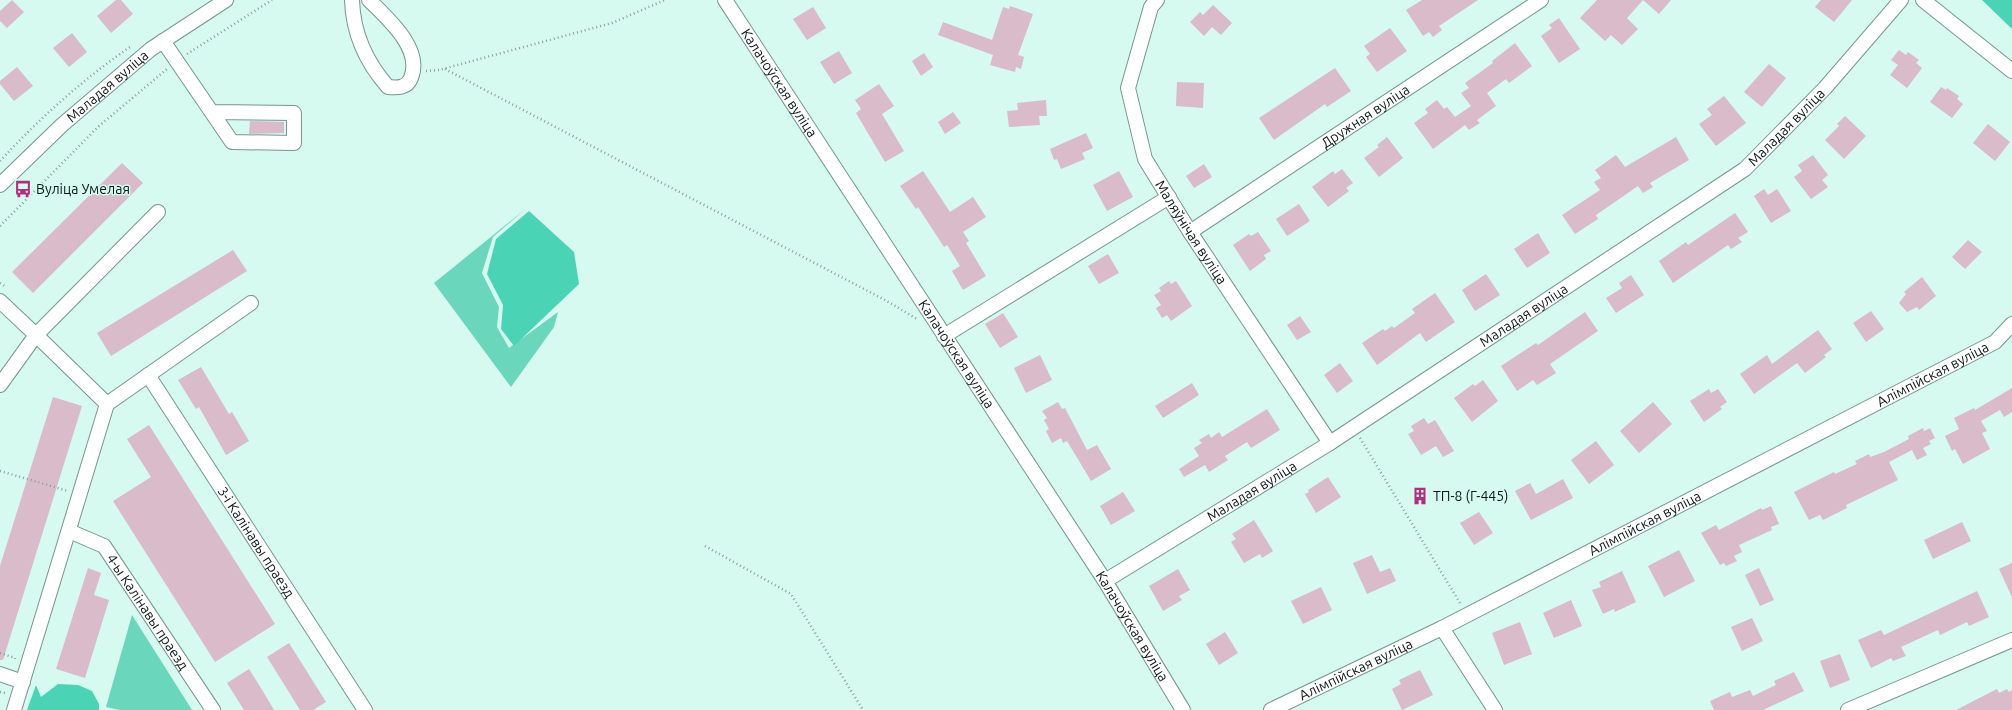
<svg xmlns="http://www.w3.org/2000/svg" width="2012" height="710" font-family="Ubuntu,sans-serif">
  <rect width="100%" height="100%" fill="#d6faef"/>
  <!-- green -->
  <g fill="#6ad6bc">
    <polygon points="528,207 493,237 482,273 499,307 497,327 509,348 558,312 554,327 511,387 434,283"/>
    <polygon points="132,615 192,710 120,710 106,707"/>
  </g>
  <!-- forest -->
  <g fill="#4bd3b6">
    <polygon points="1982,0 2012,0 2012,29"/>
    <polygon points="529,211 574,252 579,284 514,346 501,329 503,305 487,274 496,239"/>
    <polygon points="58,684 78,685 92,691 99,704 99,710 27,710 36,685 41,697"/>
  </g>
  <!-- building -->
  <g fill="#d9bbc9">
    <polygon points="12,0 24,12 7,28 0,21 0,11"/>
    <polygon points="116,0 121,0 133,14 111,33 97,16"/>
    <polygon points="1422,0 1478,0 1439,26 1442,30 1433,37 1429,32 1423,36 1406,10"/>
    <polygon points="1597,0 1671,0 1659,14 1643,0 1627,18 1638,29 1622,45 1611,35 1605,41 1580,18"/>
    <polygon points="1821,0 1852,0 1834,22 1815,7"/>
    <polygon points="1213,5 1232,23 1221,35 1212,27 1204,36 1190,22 1200,12 1203,15"/>
    <polygon points="1010,6 1033,14 1018,55 1024,57 1021,69 1016,67 1015,72 990,65 993,55 938,35 943,22 992,40 1003,7 1009,9"/>
    <polygon points="813,7 826,28 807,40 793,19"/>
    <polygon points="1559,18 1580,49 1559,63 1541,36 1552,28 1549,25"/>
    <polygon points="1390,28 1407,51 1377,72 1366,57 1370,54 1364,46"/>
    <polygon points="72,33 87,52 69,67 53,48"/>
    <polygon points="1515,43 1532,66 1509,83 1506,79 1487,93 1496,106 1477,120 1480,123 1469,130 1465,125 1433,149 1414,123 1428,113 1425,109 1437,100 1444,109 1447,107 1455,117 1471,106 1461,93 1469,88 1465,83 1493,63 1492,61"/>
    <polygon points="1899,50 1906,55 1908,52 1919,60 1916,63 1922,68 1907,88 1890,75 1898,65 1891,60"/>
    <polygon points="839,51 852,73 834,84 820,62"/>
    <polygon points="924,53 933,67 921,76 912,61"/>
    <polygon points="1769,64 1786,78 1762,107 1744,92"/>
    <polygon points="17,67 33,86 14,101 0,84 0,81"/>
    <polygon points="1335,68 1351,91 1327,107 1325,104 1274,140 1259,118"/>
    <polygon points="1177,82 1204,83 1203,108 1176,106"/>
    <polygon points="879,84 894,106 882,114 904,151 885,162 856,113 861,109 855,100"/>
    <polygon points="1941,87 1946,90 1947,88 1959,96 1957,99 1963,104 1952,118 1930,102"/>
    <polygon points="1724,96 1746,123 1716,146 1699,124 1712,115 1707,109"/>
    <polygon points="1046,100 1047,116 1039,116 1040,125 1009,127 1007,111 1018,110 1017,103"/>
    <polygon points="953,112 961,123 945,134 938,122"/>
    <polygon points="1845,116 1866,136 1844,159 1825,140 1839,126 1837,124"/>
    <polygon points="250,121 284,122 284,133 249,134"/>
    <polygon points="1988,124 2010,142 1995,161 1973,143"/>
    <polygon points="1086,133 1093,148 1082,153 1085,159 1061,169 1057,159 1054,160 1050,149"/>
    <polygon points="1387,137 1403,158 1379,177 1364,158 1379,147 1377,145"/>
    <polygon points="1676,137 1689,160 1650,183 1653,187 1643,193 1638,186 1596,215 1598,219 1575,234 1562,215 1600,190 1594,182 1601,178 1595,170 1616,155 1625,167"/>
    <polygon points="1813,155 1828,175 1822,180 1828,187 1811,199 1794,177 1802,171 1798,165"/>
    <polygon points="122,163 143,183 33,293 12,272"/>
    <polygon points="1204,164 1212,177 1194,188 1186,176"/>
    <polygon points="1342,169 1353,183 1346,188 1349,191 1328,207 1312,187 1333,171 1335,174"/>
    <polygon points="923,171 950,212 973,197 986,217 963,232 969,241 966,243 986,276 963,290 952,271 960,266 947,245 944,247 918,207 916,209 900,186"/>
    <polygon points="1119,171 1133,197 1107,211 1093,185"/>
    <polygon points="1764,189 1768,195 1777,189 1791,211 1771,223 1754,196"/>
    <polygon points="1299,204 1310,221 1287,236 1276,219"/>
    <polygon points="1735,213 1748,232 1738,238 1742,242 1731,249 1728,245 1673,283 1659,261 1686,242 1688,245"/>
    <polygon points="1258,232 1271,251 1264,255 1266,259 1250,271 1233,245 1249,234 1251,236"/>
    <polygon points="1538,233 1550,253 1527,268 1514,249"/>
    <polygon points="1968,240 1982,252 1965,269 1952,257"/>
    <polygon points="233,250 247,271 111,356 97,333"/>
    <polygon points="1108,254 1119,273 1099,284 1088,266"/>
    <polygon points="1486,274 1500,295 1475,311 1462,290"/>
    <polygon points="1631,275 1644,295 1616,313 1606,298 1622,288 1619,283"/>
    <polygon points="1922,277 1936,296 1919,310 1917,307 1907,312 1899,303 1906,294 1904,292"/>
    <polygon points="1169,281 1171,284 1176,281 1192,306 1171,321 1167,315 1162,318 1156,308 1161,305 1154,295 1161,291 1159,288"/>
    <polygon points="1435,293 1455,322 1426,342 1420,333 1377,365 1362,343 1383,329 1385,331 1392,326 1394,328 1415,313 1412,309"/>
    <polygon points="1871,311 1884,329 1866,342 1853,323"/>
    <polygon points="1585,312 1598,331 1550,364 1556,373 1537,385 1533,380 1517,391 1501,366 1536,343 1538,345"/>
    <polygon points="1003,313 1018,337 1000,348 985,324"/>
    <polygon points="1300,316 1311,332 1297,340 1287,325"/>
    <polygon points="1818,330 1832,349 1824,355 1826,357 1805,373 1797,363 1754,394 1740,374 1767,355 1772,364"/>
    <polygon points="1040,355 1052,380 1026,393 1014,368"/>
    <polygon points="1340,363 1353,381 1337,393 1324,375"/>
    <polygon points="201,367 229,414 232,412 249,441 226,455 199,407 196,409 178,380"/>
    <polygon points="1483,380 1498,401 1472,422 1454,398 1473,384 1475,386"/>
    <polygon points="1192,383 1199,395 1163,418 1155,406"/>
    <polygon points="2012,388 2012,412 2004,417 2000,410 1981,421 1987,431 1982,433 1990,449 1963,464 1955,449 1952,451 1945,436 1959,429 1954,418 1974,408 1975,410"/>
    <polygon points="1709,389 1711,393 1718,389 1727,402 1720,407 1722,409 1704,422 1690,401"/>
    <polygon points="53,397 82,406 3,660 0,660 0,566"/>
    <polygon points="1058,402 1062,409 1065,408 1087,450 1097,445 1111,469 1091,481 1067,441 1063,443 1061,438 1052,443 1046,431 1049,429 1044,420 1047,418 1042,411"/>
    <polygon points="1653,402 1672,424 1639,453 1620,431"/>
    <polygon points="1267,409 1280,430 1251,448 1247,442 1225,456 1228,460 1209,472 1205,465 1184,477 1179,469 1199,456 1194,448 1202,443 1199,440 1209,434 1211,438 1219,432 1222,437"/>
    <polygon points="1424,418 1428,424 1435,420 1454,451 1443,457 1436,446 1421,455 1408,434 1414,431 1411,426"/>
    <polygon points="149,425 275,624 215,662 113,501 151,477 127,439"/>
    <polygon points="1923,428 1924,431 1930,428 1935,438 1929,441 1931,444 1923,448 1927,455 1917,460 1912,450 1889,462 1898,480 1846,505 1847,508 1823,520 1820,515 1809,520 1794,492 1834,472 1835,474 1857,464 1855,461 1869,454 1870,457 1884,452 1909,439 1908,436"/>
    <polygon points="1596,441 1614,465 1589,484 1571,460"/>
    <polygon points="1328,477 1341,497 1316,513 1305,494 1309,492 1308,490"/>
    <polygon points="1563,479 1573,498 1531,520 1515,491 1530,483 1536,494"/>
    <polygon points="1123,492 1135,511 1111,525 1100,506"/>
    <polygon points="1771,506 1779,524 1771,527 1772,530 1739,545 1742,552 1734,556 1737,561 1726,566 1724,563 1720,565 1701,533 1716,525 1719,530 1761,508 1762,510"/>
    <polygon points="1479,512 1493,533 1474,545 1460,523"/>
    <polygon points="1254,520 1273,551 1262,558 1260,554 1244,563 1231,542 1236,539 1232,534"/>
    <polygon points="1962,522 1971,541 1933,559 1924,540"/>
    <polygon points="1679,550 1695,581 1664,597 1648,566"/>
    <polygon points="1372,555 1380,572 1390,568 1396,581 1367,594 1353,563"/>
    <polygon points="2012,563 2012,597 1999,569"/>
    <polygon points="88,568 101,573 94,595 109,600 85,678 56,669"/>
    <polygon points="1759,568 1774,600 1760,606 1745,575"/>
    <polygon points="1178,569 1190,590 1179,596 1182,600 1163,611 1149,586"/>
    <polygon points="1622,571 1636,602 1615,612 1614,609 1603,614 1592,590 1601,587 1599,582"/>
    <polygon points="1321,587 1332,610 1303,624 1291,601"/>
    <polygon points="1977,591 1989,617 1969,626 1967,622 1940,635 1938,630 1901,647 1906,656 1893,661 1891,658 1871,668 1858,640 1881,630 1884,635"/>
    <polygon points="1571,600 1582,626 1554,638 1543,613"/>
    <polygon points="1752,618 1763,641 1742,651 1731,627"/>
    <polygon points="1520,622 1532,654 1504,665 1492,633"/>
    <polygon points="1225,632 1238,653 1219,665 1206,644"/>
    <polygon points="289,643 326,702 313,710 300,710 267,657"/>
    <polygon points="1840,654 1850,680 1830,688 1820,661"/>
    <polygon points="249,669 264,693 274,710 244,710 227,683"/>
    <polygon points="1420,670 1433,695 1402,710 1392,689 1401,684 1399,680"/>
    <polygon points="1794,672 1804,691 1763,710 1714,710 1710,701 1730,692 1732,697 1750,690 1753,696 1776,685 1774,681"/>
    <polygon points="1997,689 1999,693 2007,689 2009,692 2012,690 2012,710 1956,710"/>
  </g>
  <g fill="none" stroke-linecap="round" stroke-linejoin="round">
    <!-- minor casing -->
    <g stroke="#75978d" stroke-width="16">
      <g id="minor">
        <path d="M 352,0 C 353,33 366,62 388,87 C 398,88 407,88 411,78 C 423,49 388,19 369,0"/>
        <path id="s1" d="M 725,0 L 1105,581 L 1183,710"/>
        <path id="s2" d="M 1157,0 L 1151,7 L 1128,88 L 1145,159 L 1190,232 L 1330,443"/>
        <polyline points="1923,0 2012,71"/>
        <polyline points="163,41 232,142 294,143 294,113 213,112"/>
        <path id="s3" d="M 0,185 L 62,125 L 151,49 L 226,0"/>
        <path id="s4" d="M 1190,232 L 1541,0"/>
        <polyline points="0,301 36,335 0,385"/>
        <polyline points="944,336 1169,197"/>
        <path id="s5" d="M 148,375 L 365,710"/>
        <polyline points="107,404 36,335 158,212"/>
        <path id="s6" d="M 69,531 L 104,546 L 213,710"/>
        <path id="s7" d="M 1105,581 L 1330,443 L 1745,169 L 1825,88 L 1901,0"/>
        <polyline points="1442,628 1495,710"/>
        <polyline points="0,674 23,682"/>
        <polyline points="14,710 107,404 251,303"/>
        <path id="s8" d="M 1271,710 L 1442,628 L 1995,342 L 2012,324"/>
        <polyline points="1848,710 2012,640"/>
      </g>
    </g>
    <!-- path -->
    <g stroke="#88a39b" stroke-width="2.5" stroke-dasharray="1 3" stroke-linecap="butt">
      <polyline points="187,54 272,0"/>
      <polyline points="445,69 885,300 917,319"/>
      <polyline points="426,71 439,70 612,23 665,0"/>
      <path d="M 0,161 C 39,119 82,80 130,47"/>
      <polyline points="0,226 99,126 167,69"/>
      <polyline points="0,283 6,287"/>
      <polyline points="1360,438 1460,603"/>
      <polyline points="0,471 68,491"/>
      <polyline points="705,546 791,594 863,710"/>
      <polyline points="0,653 15,658 15,659"/>
      <polyline points="0,692 5,693"/>
    </g>
    <!-- minor -->
    <use href="#minor" stroke="#fff" stroke-width="14"/>
  </g>
  <!-- icons -->
  <defs>
    <g id="bus-bare" transform="scale(1.38)"><path d="M-5-6H5V4H4V6H2V4H-2V6H-4V4H-5ZM-3.5-4V0h7V-4ZM-3.5 1.2v1.5H-2V1.2ZM2 1.2v1.5H3.5V1.2Z" fill="#af2f7c" stroke="#d6faef" stroke-width="2.5" paint-order="stroke"/></g>
    <g id="building-bare" transform="scale(1.38)"><path d="M-4-6H4V6H1V3H-1V6H-4ZM-2.5-4.3h1.7v1.8h-1.7ZM.8-4.3h1.7v1.8H.8ZM-2.5-1h1.7V.8h-1.7ZM.8-1h1.7V.8H.8Z" fill="#af2f7c" stroke="#d6faef" stroke-width="2.5" paint-order="stroke"/></g>
  </defs>
  <g fill-rule="evenodd">
    <use href="#bus-bare" x="23" y="189"/>
    <use href="#building-bare" x="1420" y="496"/>
  </g>
  <g text-anchor="middle" dominant-baseline="central" stroke-width="3" stroke-linejoin="round" paint-order="stroke">
    <!-- street labels -->
    <g font-size="14" fill="#091613" stroke="#d6faef">
      <text stroke="none"><textPath href="#s1" startOffset="99">Калачоўская вуліца</textPath></text>
      <text stroke="none"><textPath href="#s3" startOffset="146">Маладая вуліца</textPath></text>
      <text stroke="none"><textPath href="#s4" startOffset="210">Дружная вуліца</textPath></text>
      <text stroke="none"><textPath href="#s7" startOffset="820">Маладая вуліца</textPath></text>
      <text stroke="none"><textPath href="#s2" startOffset="253">Маляўнічая вуліца</textPath></text>
      <text stroke="none"><textPath href="#s7" startOffset="496">Маладая вуліца</textPath></text>
      <text stroke="none"><textPath href="#s1" startOffset="423">Калачоўская вуліца</textPath></text>
      <text stroke="none"><textPath href="#s8" startOffset="742">Алімпійская вуліца</textPath></text>
      <text stroke="none"><textPath href="#s7" startOffset="172">Маладая вуліца</textPath></text>
      <text stroke="none"><textPath href="#s8" startOffset="418">Алімпійская вуліца</textPath></text>
      <text stroke="none"><textPath href="#s5" startOffset="199">3-і Калінавы праезд</textPath></text>
      <text stroke="none"><textPath href="#s6" startOffset="117">4-ы Калінавы праезд</textPath></text>
      <text stroke="none"><textPath href="#s1" startOffset="747">Калачоўская вуліца</textPath></text>
      <text stroke="none"><textPath href="#s8" startOffset="94">Алімпійская вуліца</textPath></text>
    </g>
    <!-- poi labels -->
    <g font-size="14" fill="#091613" stroke="#d6faef" text-anchor="start">
      <text x="36" y="189">Вуліца Умелая</text>
      <text x="1433" y="496">ТП-8 (Г-445)</text>
    </g>
  </g>
</svg>
